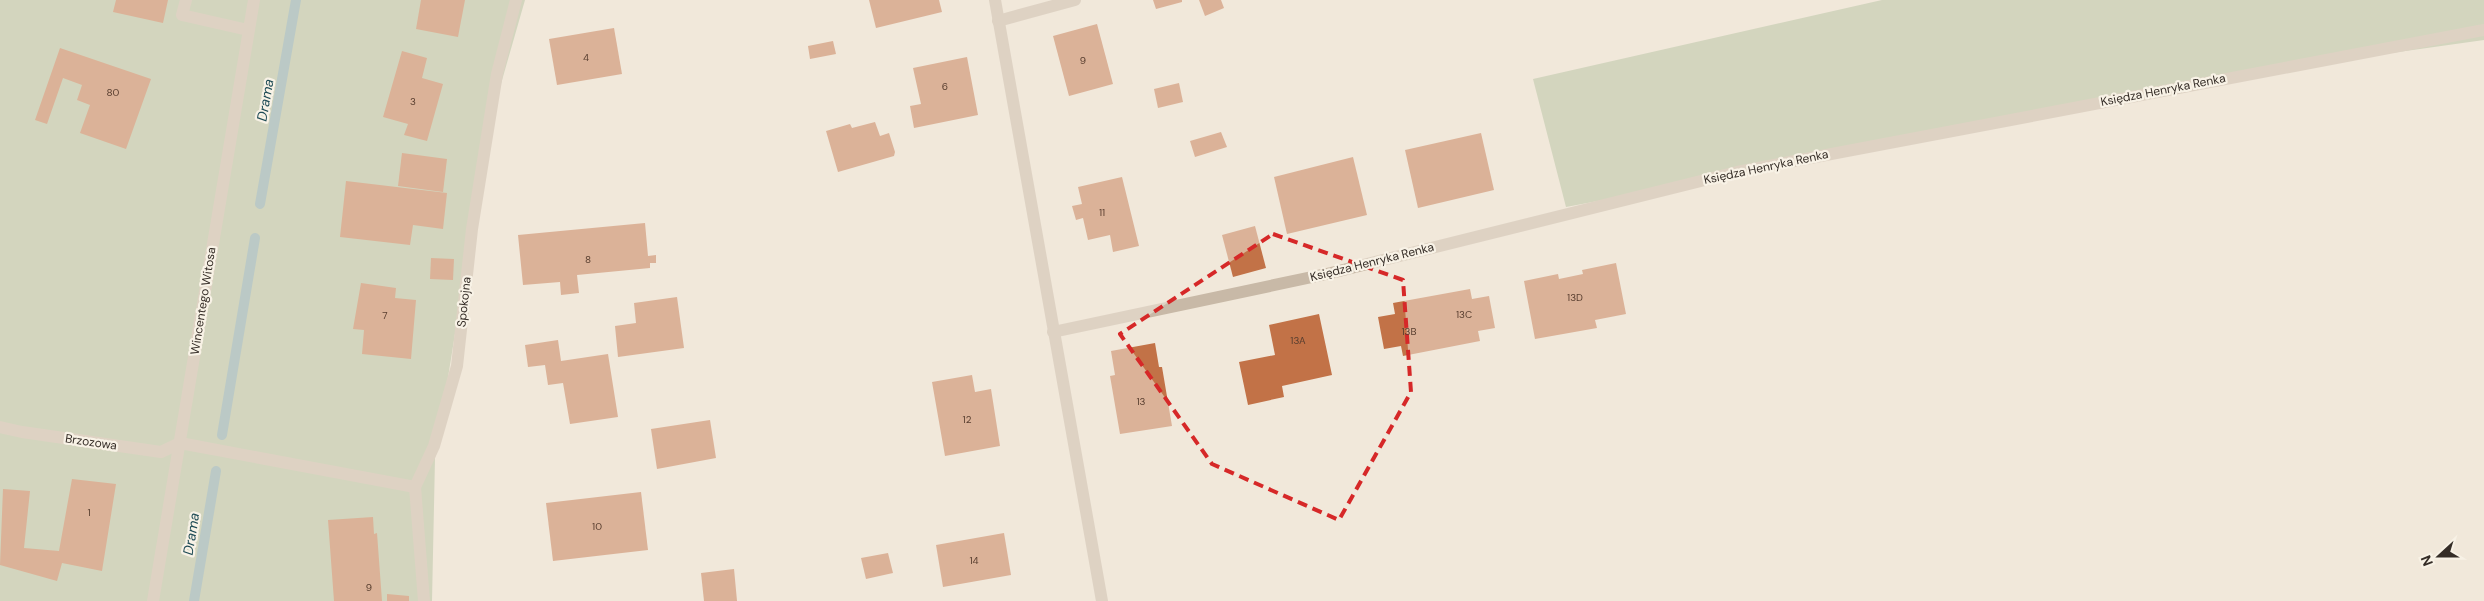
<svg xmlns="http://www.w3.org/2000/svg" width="2484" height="601" font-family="'DM Sans',sans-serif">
  <rect width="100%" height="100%" fill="#f1e8da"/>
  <!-- green -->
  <g fill="#afbf9b">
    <polygon points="0,0 525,0 488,129 435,458 432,601 0,601"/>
    <polygon points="1882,0 2484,0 2484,40 2384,54 1566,207 1533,79"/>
  </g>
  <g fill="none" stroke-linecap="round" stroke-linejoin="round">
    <!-- stream -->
    <g stroke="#7aa5ad" stroke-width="10">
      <polyline points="260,204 296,0"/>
      <polyline points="222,435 255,238"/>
      <polyline points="194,601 216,471"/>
    </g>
  </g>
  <!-- building -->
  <g fill="#c27247">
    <polygon points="116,0 168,0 163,23 113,12"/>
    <polygon points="421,0 465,0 458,37 416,29"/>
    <polygon points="869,0 939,0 942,12 876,28"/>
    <polygon points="1153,0 1182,0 1182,2 1156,9"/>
    <polygon points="1199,0 1221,0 1224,8 1205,16"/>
    <polygon points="1097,24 1113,84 1069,96 1053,36"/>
    <polygon points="614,28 622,74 557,85 549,39"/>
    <polygon points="833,41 836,54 810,59 808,46"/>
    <polygon points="60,48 151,79 126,149 80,133 90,105 77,100 82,85 63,78 47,124 35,120"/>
    <polygon points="402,51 427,58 422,78 443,84 427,141 404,135 408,124 383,117"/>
    <polygon points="967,57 978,115 914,128 910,106 921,104 913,68"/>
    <polygon points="1179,83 1183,102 1158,108 1154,89"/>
    <polygon points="875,122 880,136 889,133 895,152 894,156 838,172 826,131 850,124 852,128"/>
    <polygon points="1221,132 1227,147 1195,157 1190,141"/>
    <polygon points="1481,133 1494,190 1418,208 1405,150"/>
    <polygon points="402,153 447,159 443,192 398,186"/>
    <polygon points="1353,157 1367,215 1287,234 1274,177"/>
    <polygon points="1122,177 1139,246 1113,252 1110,235 1088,240 1083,218 1076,220 1072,206 1082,204 1078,187"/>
    <polygon points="346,181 447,193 443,229 413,225 410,245 340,237"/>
    <polygon points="645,223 648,256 656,255 656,263 650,263 650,268 577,275 579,293 561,295 560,282 523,285 518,235"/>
    <polygon points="1255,226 1266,268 1233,277 1222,235"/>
    <polygon points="431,258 454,259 453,280 430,279"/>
    <polygon points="1616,263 1626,314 1595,320 1597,328 1535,339 1524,281 1558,274 1559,279 1583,274 1582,270"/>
    <polygon points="361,283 396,288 395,298 416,300 411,359 362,354 364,330 353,329"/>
    <polygon points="1470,289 1472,299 1489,296 1495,328 1478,331 1480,341 1403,356 1401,346 1384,349 1378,317 1395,314 1393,303"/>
    <polygon points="677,297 684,348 618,357 615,326 636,323 634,303"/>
    <polygon points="1319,314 1332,375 1282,386 1284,397 1248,405 1239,362 1275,355 1269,325"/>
    <polygon points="558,340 561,361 608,354 618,417 570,424 563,383 548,385 545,365 528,367 525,345"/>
    <polygon points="1155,343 1159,367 1162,367 1172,426 1120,434 1110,376 1115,375 1111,351"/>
    <polygon points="972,375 975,392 991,389 1000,446 945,456 932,382"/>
    <polygon points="710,420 716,458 657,469 651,429"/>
    <polygon points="72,479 116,484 102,571 62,563 57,581 0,565 3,489 30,491 24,548 59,551"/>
    <polygon points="641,492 648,550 553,561 546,503"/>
    <polygon points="373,517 374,534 377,533 382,601 334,601 328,520"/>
    <polygon points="1004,533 1011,575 943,587 936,545"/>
    <polygon points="888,553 893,573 866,579 861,558"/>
    <polygon points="734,569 737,601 704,601 701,573"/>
    <polygon points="387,594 409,596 409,601 387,601"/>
  </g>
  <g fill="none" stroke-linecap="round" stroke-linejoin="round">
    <!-- service -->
    <g stroke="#c8b9a7" stroke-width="12">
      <polyline points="186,0 182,15 248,30"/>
      <polyline points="1053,332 1331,273 1737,172 2484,30"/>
      <polyline points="180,443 415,487"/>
    </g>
    <!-- minor -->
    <g stroke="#c8b9a7" stroke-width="12">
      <polyline points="995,0 1102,601"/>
      <polyline points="998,21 1075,0"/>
      <polyline points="0,427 22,432 161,452 180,443"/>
      <polyline points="424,601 415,487 434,446 457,366 472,229 497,74 516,0"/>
    </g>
    <!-- tertiary -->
    <polyline stroke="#c8b9a7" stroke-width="12" points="153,601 254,0"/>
  </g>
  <!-- marked area -->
  <path d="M0 0H2484V601H0ZM 1273,234 L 1403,280 L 1411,392 L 1339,520 L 1212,464 L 1120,334 Z" fill="#f1e8da" fill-opacity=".55" fill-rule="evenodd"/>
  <path fill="none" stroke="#d62828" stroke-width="4" stroke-dasharray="10 6" stroke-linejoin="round" d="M 1273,234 L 1403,280 L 1411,392 L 1339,520 L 1212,464 L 1120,334 Z"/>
  <g text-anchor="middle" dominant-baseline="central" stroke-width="4.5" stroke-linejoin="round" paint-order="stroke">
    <!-- number labels -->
    <g font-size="10" fill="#583e2f">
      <text x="586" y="57">4</text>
      <text x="1083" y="60">9</text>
      <text x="945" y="86">6</text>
      <text x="113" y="92">80</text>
      <text x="413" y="101">3</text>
      <text x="1102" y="212">11</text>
      <text x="588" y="259">8</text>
      <text x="1575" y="297">13D</text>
      <text x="1464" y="314">13C</text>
      <text x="385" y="315">7</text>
      <text x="1409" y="331">13B</text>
      <text x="1298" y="340">13A</text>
      <text x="1141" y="401">13</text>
      <text x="967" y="419">12</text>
      <text x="89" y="512">1</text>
      <text x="597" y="526">10</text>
      <text x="974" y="560">14</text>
      <text x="369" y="587">9</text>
    </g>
    <!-- street labels -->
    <g font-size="12" fill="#352d27" stroke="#f8f2e6">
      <text transform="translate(2163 90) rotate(-11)">Księdza Henryka Renka</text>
      <text transform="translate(1766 167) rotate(-12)">Księdza Henryka Renka</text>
      <text transform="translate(1372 262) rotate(-14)">Księdza Henryka Renka</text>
      <text transform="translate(203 301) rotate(-81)">Wincentego Witosa</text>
      <text transform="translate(464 302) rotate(-84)">Spokojna</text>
      <text transform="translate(91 442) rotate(8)">Brzozowa</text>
    </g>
    <!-- water labels -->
    <g font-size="14" font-style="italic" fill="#1e4b55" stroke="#f8f2e6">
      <text transform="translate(265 100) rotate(-80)">Drama</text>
      <text transform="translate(191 534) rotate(-81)">Drama</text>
    </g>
  </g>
  <!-- north arrow -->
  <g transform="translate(2439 556) rotate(249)" stroke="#f8f2e6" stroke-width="4" paint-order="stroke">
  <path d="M0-4L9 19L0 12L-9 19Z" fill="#352d27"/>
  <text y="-8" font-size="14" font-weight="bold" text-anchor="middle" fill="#352d27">N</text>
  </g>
</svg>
